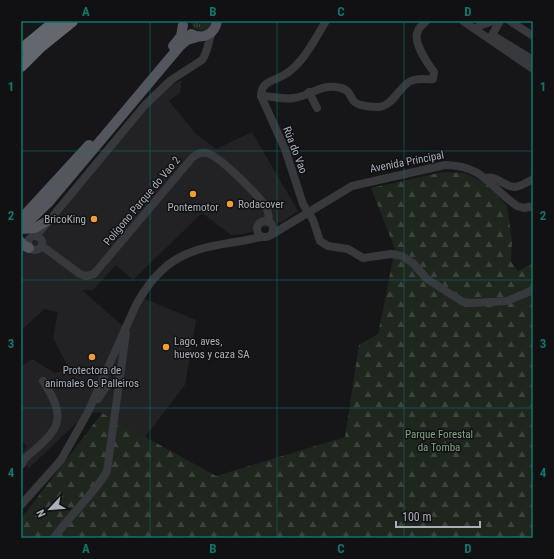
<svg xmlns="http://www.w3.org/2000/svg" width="554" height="559" font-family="'Roboto Condensed',sans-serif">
  <defs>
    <pattern id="grass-tufts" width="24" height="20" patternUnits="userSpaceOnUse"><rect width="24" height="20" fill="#1e261e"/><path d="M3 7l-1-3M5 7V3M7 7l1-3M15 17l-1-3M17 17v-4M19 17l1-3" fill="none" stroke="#3c433d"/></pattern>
    <pattern id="forest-firs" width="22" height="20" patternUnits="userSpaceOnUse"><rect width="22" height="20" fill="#1e261e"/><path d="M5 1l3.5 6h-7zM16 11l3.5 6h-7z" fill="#3c433d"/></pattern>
  </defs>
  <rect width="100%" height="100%" fill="#161618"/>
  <!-- built -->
  <polygon fill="#222225" points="182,80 180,93 169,101 195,133 216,149 252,132 298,211 282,222 244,234 231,235 202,213 133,280 116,265 93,290 82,290 125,328 140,297 196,320 185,385 145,437 102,413 88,412 29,468 21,461 21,454 27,447 21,439 21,367 32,359 55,373 69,369 53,338 58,312 44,309 21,331 21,247 25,246 49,220 162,89"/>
  <!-- grass -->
  <polygon fill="url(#grass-tufts)" points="190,21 213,21 208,29 201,31 194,28"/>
  <!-- forest -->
  <polygon fill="url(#forest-firs)" points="443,172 465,173 485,183 507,206 512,240 511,262 518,271 533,263 533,538 21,538 21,519 102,413 216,476 345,437 359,345 378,334 395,249 371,188"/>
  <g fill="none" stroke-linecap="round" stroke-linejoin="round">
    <!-- minor -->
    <g stroke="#37393d" stroke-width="8">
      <path d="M 326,21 C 315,39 303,64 284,75 C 274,81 261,81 261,96 L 285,149 L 303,204 L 313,220 L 320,241 L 328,246 L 348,249 L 363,258 L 391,254 L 402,256 L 413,263 L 427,279 L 463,302 L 473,303 L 507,301 L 533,290"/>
      <polyline points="463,21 533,69"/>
      <polyline points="500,21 492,35 533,60"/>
      <polyline points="510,21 533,36"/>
      <polyline points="479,26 493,21"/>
      <polyline points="309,92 317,108"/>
      <path d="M 261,96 C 272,96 283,100 294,98 C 313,95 320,83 341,88 C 349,90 349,94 353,100 C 356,106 372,107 379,107 C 393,105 398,89 409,82 C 417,77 425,80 433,79 L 434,72 C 428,64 412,41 418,31 C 419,27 424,24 426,21"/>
      <path d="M 485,178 C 497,175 504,187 515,187 C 522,186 528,182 533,179"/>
      <circle cx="265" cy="229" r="8"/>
      <path d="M 37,235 L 145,105 L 171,80 L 202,60 C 208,52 208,42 212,32"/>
      <path d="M 271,235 L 352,186 L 445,165 C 485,166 488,186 517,206 L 524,208 L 533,206"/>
      <circle cx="35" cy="243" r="7"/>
      <path d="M 42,246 L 80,274 L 86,276 L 94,274 L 192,158 C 197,154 200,152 206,153 C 218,154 259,196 266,207 C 268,211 269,216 269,222"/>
      <polyline points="98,399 106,387 116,381"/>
      <path d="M 22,464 L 24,459 C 57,431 70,422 43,381"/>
      <path d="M 21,505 L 61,460 L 88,412 L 136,305 C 163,256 189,249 241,241 C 248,240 255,238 262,237"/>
      <path d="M 54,538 C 70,514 93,496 107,471 L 126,333"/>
    </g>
    <!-- major -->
    <g stroke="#53565c" stroke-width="10">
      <path d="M 191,34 C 203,40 215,34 217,21"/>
      <polyline points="173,46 181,36 183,25"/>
      <polyline points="21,219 89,145"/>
      <polyline points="21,229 48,203 180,46 187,40 197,37"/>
      <polyline points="21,229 35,228 49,220"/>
      <polyline points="21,242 23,245 29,248"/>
    </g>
    <!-- highway -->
    <g stroke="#63676e" stroke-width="12">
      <polyline points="21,50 56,21"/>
      <polyline points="21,66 41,46 72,21"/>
    </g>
  </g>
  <!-- grid -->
  <path fill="none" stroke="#0f766e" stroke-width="1" stroke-opacity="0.55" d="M 150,21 L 150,538M 277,21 L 277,538M 404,21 L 404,538M 21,151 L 533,151M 21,280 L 533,280M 21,408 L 533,408"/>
  <!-- markers -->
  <g fill="#f29c33" stroke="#111113" stroke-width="1.5">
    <circle cx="193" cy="194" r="4"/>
    <circle cx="230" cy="204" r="4"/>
    <circle cx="94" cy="219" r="4"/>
    <circle cx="166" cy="347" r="4"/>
    <circle cx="92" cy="357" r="4"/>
  </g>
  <g text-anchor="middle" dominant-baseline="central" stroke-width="3" stroke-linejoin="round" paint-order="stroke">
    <!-- street labels -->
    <g font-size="11" fill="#a8afb8" stroke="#111113">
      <text transform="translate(295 150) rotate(69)">Rúa do Vao</text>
      <text transform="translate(407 162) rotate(-11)">Avenida Principal</text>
      <text transform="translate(142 201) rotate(-50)">Polígono Parque do Vao 2</text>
    </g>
    <!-- poi labels -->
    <g font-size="11" fill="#a8afb8" stroke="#111113" text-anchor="start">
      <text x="238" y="204">Rodacover</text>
      <text x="193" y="207" text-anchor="middle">Pontemotor</text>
      <text x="86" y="219" text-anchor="end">BricoKing</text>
      <text x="174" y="341">Lago, aves,<tspan x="174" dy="13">huevos y caza SA</tspan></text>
      <text x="92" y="370" text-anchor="middle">Protectora de<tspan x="92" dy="13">animales Os Palleiros</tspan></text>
    </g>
    <!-- park labels -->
    <g font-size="11" fill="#81a37f" stroke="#111113">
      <text x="439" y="434">Parque Forestal<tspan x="439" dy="13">da Tomba</tspan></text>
    </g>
  </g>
  <!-- border -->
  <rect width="554" height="559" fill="none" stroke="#111113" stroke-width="44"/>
  <!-- north arrow -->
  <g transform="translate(50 509) rotate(244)" stroke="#111113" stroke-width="3" paint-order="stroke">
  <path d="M0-3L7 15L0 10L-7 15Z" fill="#a8afb8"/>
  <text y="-6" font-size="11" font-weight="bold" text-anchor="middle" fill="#a8afb8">N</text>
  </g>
  <!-- scale -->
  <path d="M396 521v6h84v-6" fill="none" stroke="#a8afb8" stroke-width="2"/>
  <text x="402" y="521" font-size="12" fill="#a8afb8" stroke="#111113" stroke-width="3" paint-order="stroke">100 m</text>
  <rect x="22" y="22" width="510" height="515" fill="none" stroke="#0f766e" stroke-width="1.5"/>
  <g font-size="13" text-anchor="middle" font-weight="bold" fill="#0f766e">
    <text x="86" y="16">A</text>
    <text x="213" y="16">B</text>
    <text x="341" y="16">C</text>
    <text x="468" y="16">D</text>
    <text x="11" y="91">1</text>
    <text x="543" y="91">1</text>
    <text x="11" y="220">2</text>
    <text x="543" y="220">2</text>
    <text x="11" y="348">3</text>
    <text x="543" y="348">3</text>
    <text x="11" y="477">4</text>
    <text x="543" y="477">4</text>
    <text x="86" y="553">A</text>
    <text x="213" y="553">B</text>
    <text x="341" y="553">C</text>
    <text x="468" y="553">D</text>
  </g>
</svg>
